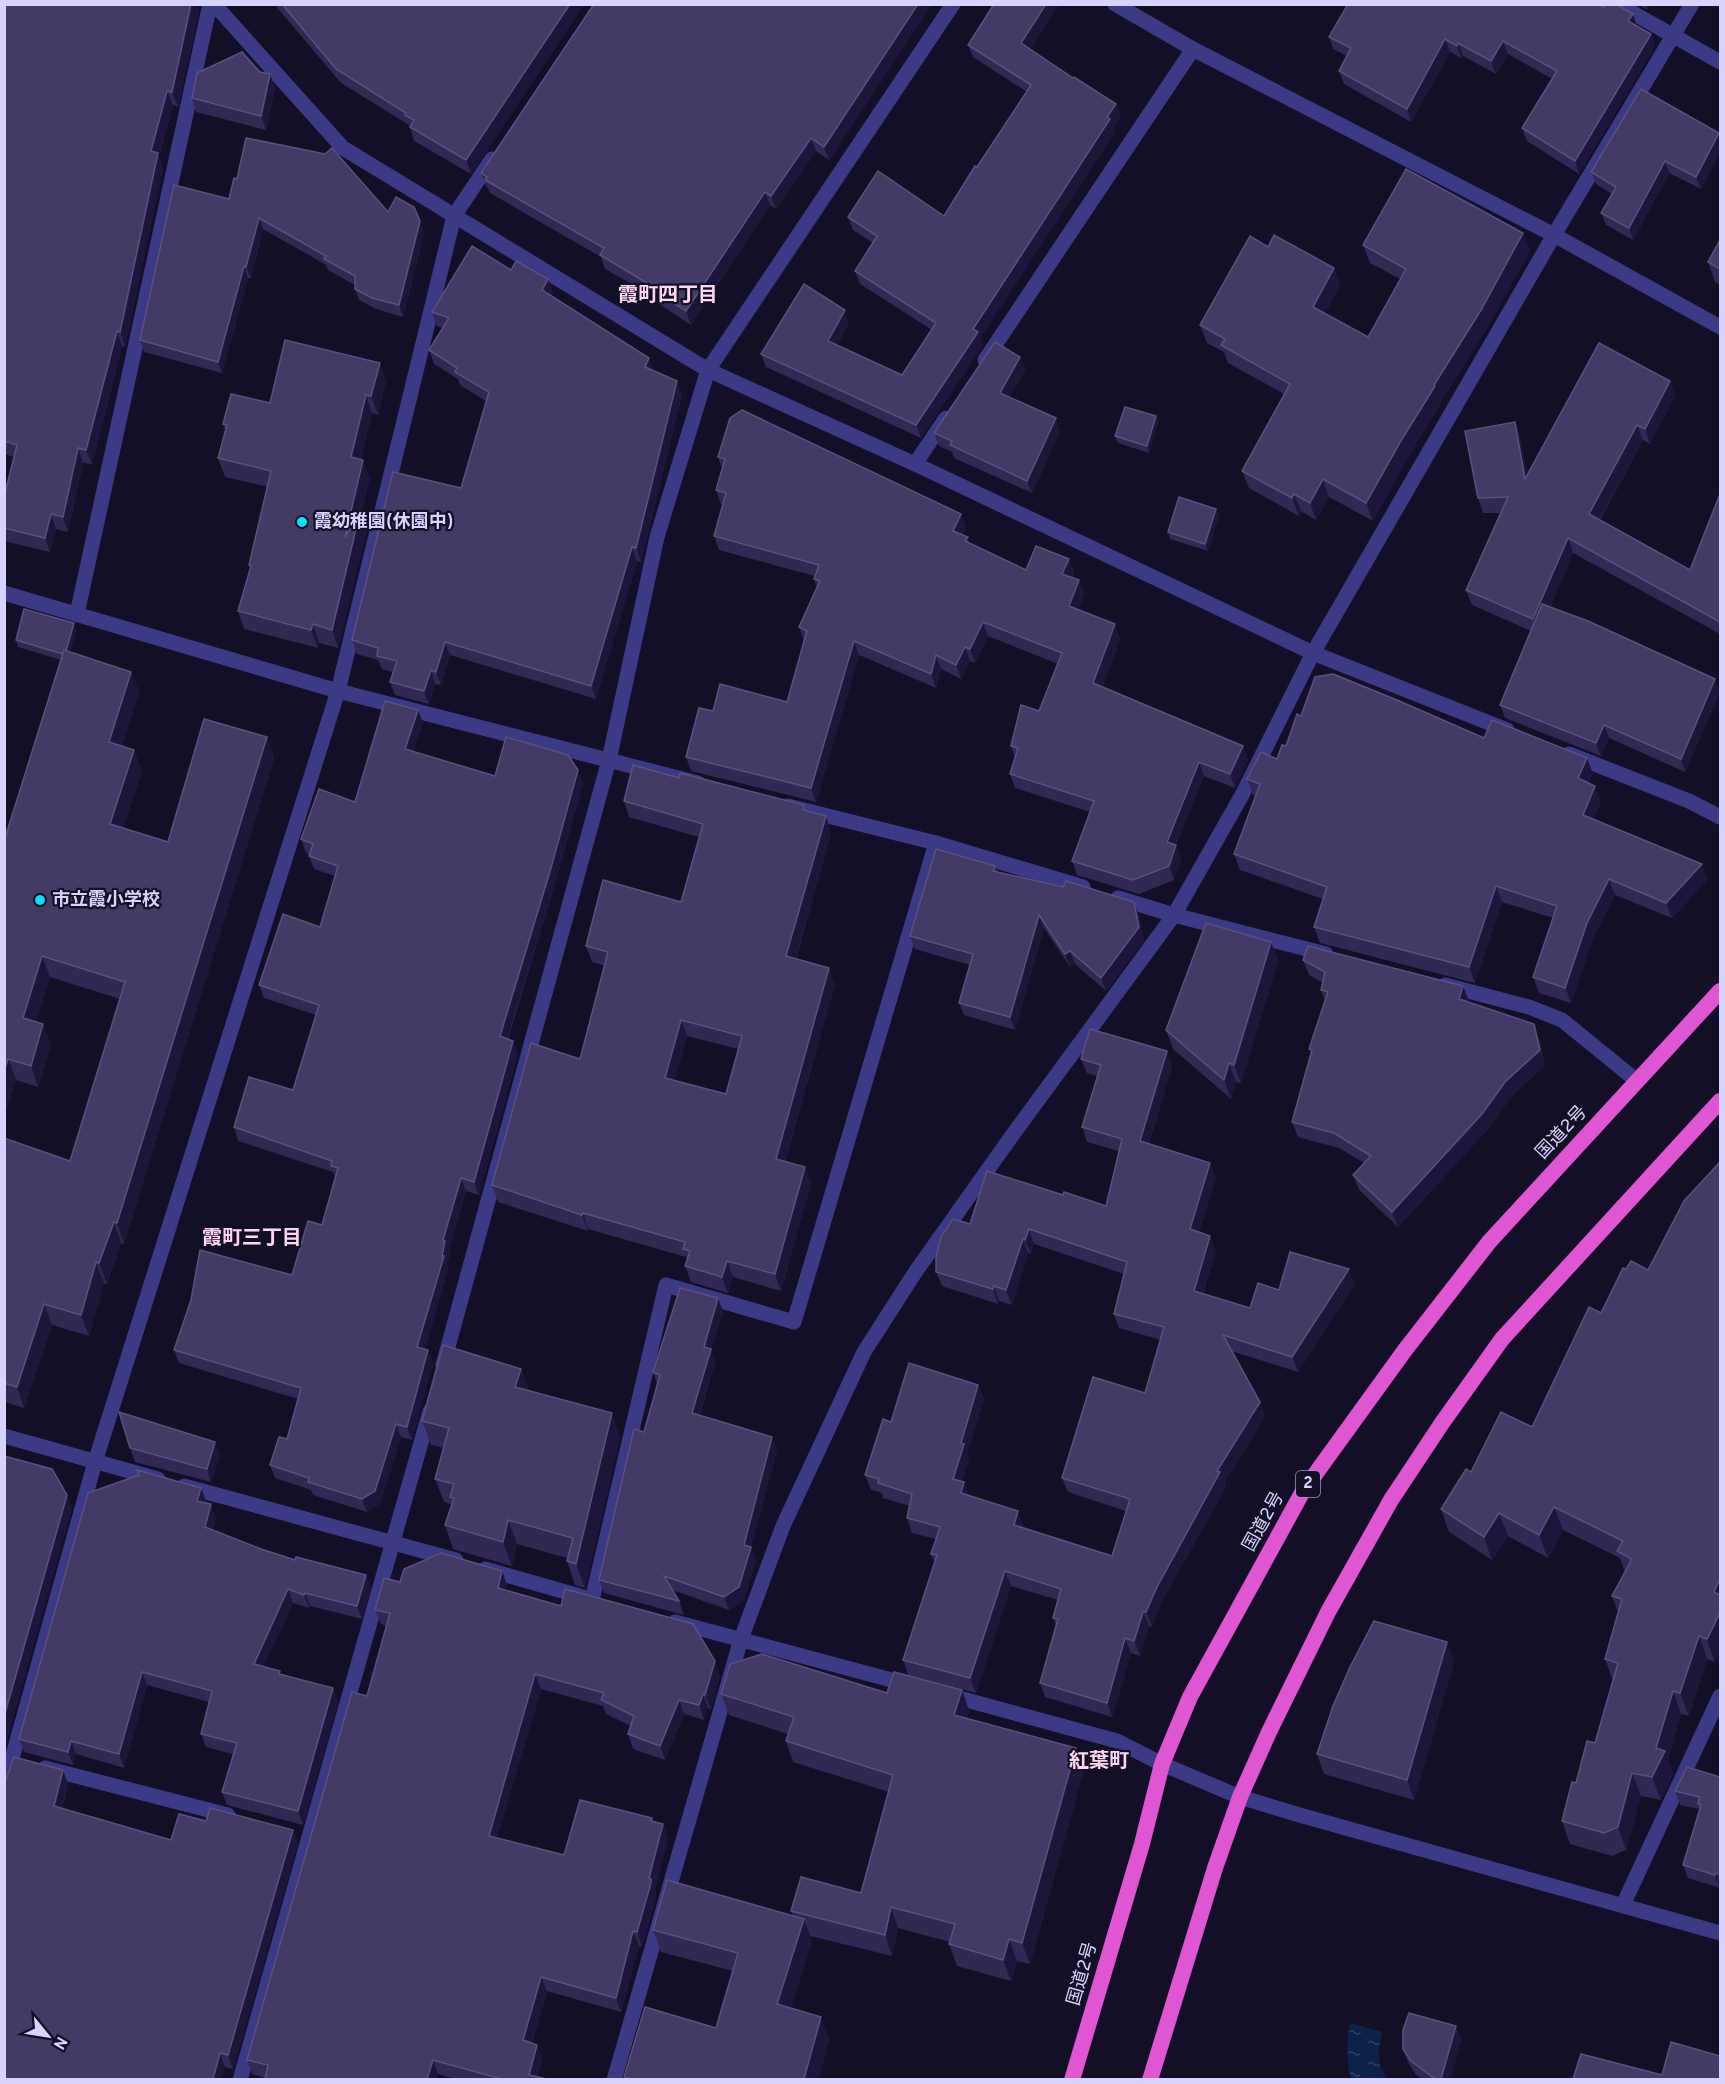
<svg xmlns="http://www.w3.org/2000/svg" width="1725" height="2084" font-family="Overpass,'Noto Sans JP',sans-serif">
  <defs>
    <pattern id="water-ripples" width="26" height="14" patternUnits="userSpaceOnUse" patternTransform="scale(1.5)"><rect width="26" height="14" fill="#0c2248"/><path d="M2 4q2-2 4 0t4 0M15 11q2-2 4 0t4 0" fill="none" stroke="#2f4163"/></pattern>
  </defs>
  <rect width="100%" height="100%" fill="#130f26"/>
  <!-- water -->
  <path fill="url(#water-ripples)" d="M 1350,2023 L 1382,2032 C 1378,2051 1376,2063 1387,2079 L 1351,2079 C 1346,2059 1346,2043 1350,2023 Z"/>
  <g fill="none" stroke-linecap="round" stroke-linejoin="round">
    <!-- minor -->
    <g stroke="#3d3a85" stroke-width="15">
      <polyline points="214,4 343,148 708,370 915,464 1313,653 1507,730"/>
      <polyline points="1617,4 1720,62"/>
      <polyline points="985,360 1193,49"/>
      <polyline points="915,464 946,418"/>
      <polyline points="4,593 338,691 698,783"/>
      <polyline points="77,614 210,4"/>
      <polyline points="1569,754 1689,801 1720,817"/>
      <polyline points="788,806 936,843 1083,887"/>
      <polyline points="1118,898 1174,915 1326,954"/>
      <polyline points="1445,985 1529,1007 1562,1020 1637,1081"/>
      <polyline points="443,1365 609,760 657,537 708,370 953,4"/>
      <polyline points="592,1600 666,1285 794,1322 936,843"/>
      <polyline points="45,1768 228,1815"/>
      <polyline points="4,1787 95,1462 338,691 454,216 492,159"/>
      <polyline points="1623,1905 1720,1696"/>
      <polyline points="240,2080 430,1411"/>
      <polyline points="614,2080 741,1639 783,1526 864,1352 916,1271 1011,1137 1174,915 1242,795 1313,653 1554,235 1692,4"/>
    </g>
    <!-- tertiary -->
    <g stroke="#3d3a85" stroke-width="15">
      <polyline points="1115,4 1193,49 1554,235 1720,327"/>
      <polyline points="4,1436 158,1479"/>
      <polyline points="184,1486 456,1560"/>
      <polyline points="485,1569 583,1597"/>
      <polyline points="675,1622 910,1685"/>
      <polyline points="948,1695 1117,1741 1162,1764 1240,1797 1303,1816 1720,1933"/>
    </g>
    <!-- trunk -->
    <g stroke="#e055d1" stroke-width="16">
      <polyline points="1072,2080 1142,1844 1162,1764 1190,1697 1303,1491 1405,1350 1489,1242 1720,991"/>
      <polyline points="1150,2080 1215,1868 1240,1797 1269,1732 1328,1612 1391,1500 1442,1423 1502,1339 1720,1101"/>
    </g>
  </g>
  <!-- wall -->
  <g fill="#312854" fill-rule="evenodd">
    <polygon points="4,4 197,4 199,10 178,107 173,105 159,156 163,168 125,347 122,346 92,464 83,463 68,532 56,529 50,552 4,541 4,497 14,457 4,454"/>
    <polygon points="274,4 584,4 471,174 414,141 409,125 341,83"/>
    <polygon points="594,4 932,4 829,160 816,151 776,209 770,205 691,325 650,298 649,294 605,269 601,257 490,193 488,188 486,186 481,173"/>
    <polygon points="994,4 1059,4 1030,49 1073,78 1116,104 1121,116 1113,128 1115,132 980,338 983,345 921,438 766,367 761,354 849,323 837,345 902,375 932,330 860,284 855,271 873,243 853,230 848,217 944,216 1027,92 973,57 968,45"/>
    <polygon points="1638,4 1650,4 1647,10"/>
    <polygon points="1604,8 1633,14 1637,26 1651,34 1655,46 1579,174 1527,141 1522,128 1552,79 1508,54 1496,74 1463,56 1461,58 1450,52 1411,122 1344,84 1339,71 1347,56 1333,49 1329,37"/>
    <polygon points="260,72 275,88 266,130 196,112 192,98"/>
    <polygon points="1719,133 1720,137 1720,151 1701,189 1669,173 1633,240 1606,225 1601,213 1612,194 1596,184 1591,172"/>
    <polygon points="325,154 388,212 424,233 403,317 376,309 359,300 355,289 355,285 328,270 326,265 263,229 251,278 248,278 222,373 144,352 140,340 229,199 237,179"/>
    <polygon points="1523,233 1530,251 1487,328 1441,401 1441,403 1408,457 1373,521 1329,497 1316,520 1301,511 1299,516 1249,488 1242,471 1284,394 1228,363 1224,352 1207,343 1200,325 1268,247 1334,268 1340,286 1325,313 1368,337 1400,279 1370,263 1363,245"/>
    <polygon points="1720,240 1720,285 1715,282 1708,262"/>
    <polygon points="511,270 553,292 551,296 653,371 682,395 644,550 641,562 637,561 596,699 450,655 441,685 435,684 429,704 395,695 390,682 393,672 382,669 378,660 357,654 352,640 461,488 486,401 460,385 458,379 434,364 429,350 443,328 437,326 432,312"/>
    <polygon points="1020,357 1025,370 1009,397 1060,431 1032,493 954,458 952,452 939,446 934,433"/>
    <polygon points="386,381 378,415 372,413 361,459 370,478 361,514 367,530 338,648 319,643 318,648 244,629 238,611 250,568 249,565 268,487 225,477 218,458 225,430 223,424 270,403"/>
    <polygon points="1675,396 1650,444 1643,440 1600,520 1690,570 1720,494 1720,634 1573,553 1550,607 1720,692 1685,772 1609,738 1601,756 1505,718 1500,705 1531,631 1472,605 1466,590 1501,513 1483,513 1478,498 1515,422 1520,437 1527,475"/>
    <polygon points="1156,416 1158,423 1149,453 1118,443 1115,436"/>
    <polygon points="718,457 961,514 966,528 963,535 970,543 1026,570 1069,559 1074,573 1072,578 1079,580 1084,594 1078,610 1120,639 1102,687 1243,746 1248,760 1235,788 1204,776 1176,845 1181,859 1174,880 1139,894 1077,875 1072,861 1090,812 1015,788 1010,774 1015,758 1011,746 1039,711 1058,664 988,636 975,663 970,661 961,679 941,669 936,688 859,655 816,802 691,771 686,757 713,711 787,702 804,641 799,627 817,588 814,579 815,576 719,550 714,536 723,504 721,504 716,490 722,468"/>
    <polygon points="1216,509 1219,516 1208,551 1170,539 1168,532"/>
    <polygon points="76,630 70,652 131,672 139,692 122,746 142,771 123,828 168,842 267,737 274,758 124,1244 121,1243 107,1284 104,1283 89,1336 52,1325 24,1408 4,1402 4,1138 70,1161 120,999 50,977 36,1022 51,1045 38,1087 16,1080 4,1116 4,841 61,660 18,647 16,640"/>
    <polygon points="1301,716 1484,738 1593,774 1588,783 1595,786 1601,801 1593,820 1707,880 1672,918 1615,895 1593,938 1571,1003 1539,993 1533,977 1553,918 1502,902 1475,983 1320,943 1314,927 1323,899 1240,870 1234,854 1256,796 1253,795 1247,779 1277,759 1286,746"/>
    <polygon points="423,723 413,751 495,776 583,783 556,881 508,1039 518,1054 479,1195 466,1191 449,1250 450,1254 447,1266 448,1269 425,1349 428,1350 433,1363 412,1440 401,1437 380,1504 367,1512 313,1495 311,1490 275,1478 270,1465 287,1439 298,1399 179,1363 174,1350 292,1275 322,1225 336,1178 333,1172 238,1141 234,1127 293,1090 316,1015 264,998 259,985 320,927 335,876 314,869 309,856 310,854 306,853 301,839 355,802"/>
    <path d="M 679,778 L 826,816 L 831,833 L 796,959 L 835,984 L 785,1162 L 805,1167 L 811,1183 L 781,1291 L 733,1277 L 728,1293 L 691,1282 L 685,1266 L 687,1259 L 686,1257 L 588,1229 L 588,1231 L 498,1202 L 492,1185 L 580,1059 L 605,966 L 592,962 L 586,946 L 681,902 L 699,837 L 629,817 L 624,801 ZM 687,1036 L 738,1049 L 726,1094 L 674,1081 Z"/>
    <polygon points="995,866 998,872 1139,915 1144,940 1106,991 1075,964 1070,967 1044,928 1015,1030 964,1015 959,1003 970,965 915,949 910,936"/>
    <polygon points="1271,942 1278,961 1241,1083 1236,1082 1231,1099 1173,1049 1166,1030"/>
    <polygon points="1303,960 1463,986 1468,1003 1539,1039 1545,1065 1511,1097 1488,1129 1398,1227 1359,1190 1353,1175 1364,1163 1339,1148 1298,1137 1292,1122 1311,1053 1309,1049 1325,1001 1321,990 1323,983 1309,975"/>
    <polygon points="1081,1059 1172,1066 1149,1144 1216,1177 1199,1232 1216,1250 1203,1294 1250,1308 1279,1290 1355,1283 1298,1372 1231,1351 1260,1402 1265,1417 1224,1483 1226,1487 1162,1601 1152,1627 1149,1626 1140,1656 1131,1653 1112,1717 1045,1697 1040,1683 1056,1626 1053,1618 1058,1600 1011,1586 976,1693 908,1675 903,1660 935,1563 931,1554 936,1539 912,1533 907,1518 910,1506 883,1498 882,1493 871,1490 865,1475 891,1422 978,1385 984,1399 967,1453 969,1459 962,1481 964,1482 968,1495 1023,1525 1023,1528 1112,1556 1126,1511 1068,1492 1062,1478 1145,1393 1161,1340 1119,1328 1114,1314 1124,1274 1034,1244 1031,1254 1028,1253 1012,1305 999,1301 998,1304 942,1286 936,1272 970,1224 1063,1195 1106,1206 1119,1151 1087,1142 1082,1127 1097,1076 1087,1073"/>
    <polygon points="1589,1307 1715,1662 1707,1659 1689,1716 1681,1714 1668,1759 1673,1774 1661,1800 1641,1796 1626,1850 1612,1856 1570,1844 1562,1821 1576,1783 1595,1743 1613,1681 1605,1659 1618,1612 1612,1596 1625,1572 1620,1558 1563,1530 1548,1558 1508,1536 1492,1560 1449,1532 1441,1509 1471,1472 1532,1427"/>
    <polygon points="723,1311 711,1350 715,1362 700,1415 777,1450 751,1547 756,1560 744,1600 729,1610 672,1590 679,1601 684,1615 604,1593 599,1580 644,1432 657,1384 653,1372"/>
    <polygon points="521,1369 529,1391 620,1437 585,1588 575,1585 567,1561 567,1558 517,1544 512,1566 453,1549 445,1525 452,1505 444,1502 435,1479 444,1448 431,1445 422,1421"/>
    <polygon points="215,1442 220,1456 211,1482 135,1462 130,1448"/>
    <polygon points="201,1488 206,1501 205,1503 216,1517 213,1530 261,1549 371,1588 362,1619 310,1606 309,1608 293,1603 263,1667 281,1674 333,1688 338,1702 303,1825 227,1805 222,1792 233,1754 206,1747 201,1734 209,1702 147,1685 124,1768 76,1754 73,1765 24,1752 19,1739"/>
    <polygon points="502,1571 507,1585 506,1590 720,1675 711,1709 708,1708 704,1720 684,1714 665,1760 633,1749 628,1734 631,1726 606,1714 603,1706 541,1689 497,1838 564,1855 652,1818 653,1822 663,1824 668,1839 655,1889 656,1897 642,1947 639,1946 621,2012 547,1991 532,2043 537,2045 542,2059 537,2077 547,2079 456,2079 438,2074 436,2079 265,2079 265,2078 252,2074 247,2060 367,1696 387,1626 381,1624 375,1610 400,1582"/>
    <polygon points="1447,1642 1454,1662 1414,1800 1324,1774 1317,1754"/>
    <polygon points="962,1690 969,1711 967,1718 1076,1748 1084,1769 1030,1964 1017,1961 1011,1981 957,1966 949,1944 950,1942 898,1928 892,1956 810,1936 812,1941 791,2008 829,2040 818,2079 625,2079 624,2077 716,2028 733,1971 661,1952 653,1930 793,1916 791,1911 861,1893 889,1792 793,1762 786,1741 788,1734 729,1715 721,1694 887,1693"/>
    <polygon points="63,1770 68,1784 62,1809 171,1840 206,1821 293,1830 298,1843 233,2069 225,2067 4,2079"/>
    <polygon points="1720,1777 1720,1888 1688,1878 1683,1865 1700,1811 1699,1809 1680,1805 1675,1791"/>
    <polygon points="1456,2026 1461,2040 1450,2079 1423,2079 1416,2075 1408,2062 1403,2049"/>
  </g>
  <!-- shaded-wall -->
  <g fill="#1d163a">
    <polygon points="191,4 197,4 199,10 178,107 172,92"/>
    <polygon points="570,4 584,4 471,174 466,160"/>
    <polygon points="918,4 932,4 829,160 824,147"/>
    <polygon points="1046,4 1059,4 1026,56 1021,43"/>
    <polygon points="1645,4 1650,4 1647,10"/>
    <polygon points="1633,14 1637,26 1628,21"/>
    <polygon points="1651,34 1655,46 1579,174 1575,161"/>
    <polygon points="1445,39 1450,52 1411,122 1407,109"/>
    <polygon points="1503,41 1508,54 1496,74 1491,61"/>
    <polygon points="1458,43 1463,56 1461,58 1457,46"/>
    <polygon points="270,74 275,88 266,130 261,116"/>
    <polygon points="167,91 173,105 159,156 163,168 125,347 120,332 151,151"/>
    <polygon points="1116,104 1121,116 1113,128 1115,132 980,338 983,345 921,438 916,425 973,329"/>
    <polygon points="1719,133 1720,137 1720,151 1701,189 1696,177"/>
    <polygon points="811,138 816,151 776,209 771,196"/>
    <polygon points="1665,161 1669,173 1633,240 1629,228"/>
    <polygon points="765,192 770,205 691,325 686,311"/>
    <polygon points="259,218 263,229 251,278 246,267"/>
    <polygon points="420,221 424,233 403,317 399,305"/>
    <polygon points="1523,233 1530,251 1487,328 1441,401 1441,403 1408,457 1373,521 1366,503 1402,439"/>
    <polygon points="244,266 248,278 222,373 218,362"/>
    <polygon points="1334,268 1340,286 1319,324 1313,307"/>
    <polygon points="548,279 553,292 546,303 542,290"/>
    <polygon points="845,310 849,323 832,354 828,341"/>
    <polygon points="117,331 122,346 92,464 86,450"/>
    <polygon points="1020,357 1025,370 1004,405 1000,393"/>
    <polygon points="649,358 654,372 645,367"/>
    <polygon points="380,363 386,381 378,415 371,396"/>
    <polygon points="677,381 682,395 641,562 636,548"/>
    <polygon points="1670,381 1675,396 1650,444 1645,429"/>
    <polygon points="366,395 372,413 357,475 351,457"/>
    <polygon points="1156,416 1158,423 1149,453 1147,446"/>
    <polygon points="1056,418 1060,431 1032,493 1027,481"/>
    <polygon points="1515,422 1520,437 1531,494 1525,479"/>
    <polygon points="1637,425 1643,440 1594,529 1589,514"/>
    <polygon points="78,448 83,463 68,532 63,517"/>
    <polygon points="363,460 370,478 361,514 367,530 338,648 332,630 345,537"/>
    <polygon points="1323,479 1329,497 1316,520 1310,503"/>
    <polygon points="1294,494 1301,511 1299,516 1292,498"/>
    <polygon points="1216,509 1219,516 1208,551 1205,544"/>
    <polygon points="51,514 56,529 50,552 45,538"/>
    <polygon points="961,514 966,528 958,545 953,531"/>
    <polygon points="1568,538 1573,553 1539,634 1533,619"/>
    <polygon points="632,547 637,561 596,699 591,686"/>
    <polygon points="1069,559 1074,573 1067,588 1062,574"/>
    <polygon points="1079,580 1084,594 1074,620 1069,606"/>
    <polygon points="983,622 988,636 975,663 970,649"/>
    <polygon points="74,623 76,630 67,662 64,655"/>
    <polygon points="313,624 319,643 318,648 311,630"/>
    <polygon points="1115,624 1120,639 1098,697 1093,683"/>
    <polygon points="854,641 859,655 816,802 811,788"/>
    <polygon points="445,642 450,655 441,685 436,672"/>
    <polygon points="965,647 970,661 961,679 956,665"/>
    <polygon points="936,655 941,669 936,688 931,674"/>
    <polygon points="431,670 435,684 429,704 424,691"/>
    <polygon points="131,672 139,692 117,763 109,742"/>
    <polygon points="1715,679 1720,692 1685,772 1681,759"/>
    <polygon points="418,710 423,723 410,762 405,749"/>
    <polygon points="1604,725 1609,738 1601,756 1596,743"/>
    <polygon points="267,737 274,758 124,1244 117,1223"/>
    <polygon points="1243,746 1248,760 1235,788 1230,774"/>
    <polygon points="134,750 142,771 118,845 110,824"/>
    <polygon points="1587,758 1593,774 1583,794 1578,778"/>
    <polygon points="1199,762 1204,776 1176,845 1181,859 1174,880 1169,866 1167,842"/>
    <polygon points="578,770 583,783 556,881 504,1049 500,1036"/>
    <polygon points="1595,786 1601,801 1589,831 1583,815"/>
    <polygon points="826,816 831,833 792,972 786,956"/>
    <polygon points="1702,864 1707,880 1672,918 1666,903"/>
    <polygon points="1609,879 1615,895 1593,938 1571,1003 1565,988 1587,923"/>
    <polygon points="1496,886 1502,902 1475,983 1469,967"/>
    <polygon points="1134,902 1139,915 1144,940 1106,991 1101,978"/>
    <polygon points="1039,915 1044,928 1015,1030 1010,1017"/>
    <polygon points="1271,942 1278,961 1241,1083 1234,1065"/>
    <polygon points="1070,951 1075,964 1070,967 1065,954"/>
    <polygon points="42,956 50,977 31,1039 23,1018"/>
    <polygon points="829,968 835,984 781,1175 776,1159"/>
    <polygon points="1463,986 1469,1001 1464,1015 1459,999"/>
    <polygon points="681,1020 687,1036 671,1094 665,1078"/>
    <polygon points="43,1024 51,1045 38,1087 31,1066"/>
    <polygon points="1534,1024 1539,1039 1545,1065 1511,1097 1488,1129 1398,1227 1392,1212"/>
    <polygon points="513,1041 518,1054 479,1195 474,1182"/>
    <polygon points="1167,1051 1172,1066 1145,1156 1140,1141"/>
    <polygon points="8,1059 16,1080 4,1116 4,1071"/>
    <polygon points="1229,1063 1236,1082 1231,1099 1224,1080"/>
    <polygon points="1210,1163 1216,1177 1195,1244 1190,1229"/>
    <polygon points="805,1167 811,1183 781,1291 775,1274"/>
    <polygon points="461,1178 466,1191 449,1250 450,1254 447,1266 448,1269 422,1360 417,1347 442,1256 443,1240"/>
    <polygon points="583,1213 588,1229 588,1231 582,1215"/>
    <polygon points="114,1222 121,1243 107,1284 99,1263"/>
    <polygon points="1029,1229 1034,1244 1031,1254 1025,1240"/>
    <polygon points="1210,1236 1216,1250 1199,1306 1194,1291"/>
    <polygon points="1023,1239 1028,1253 1012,1305 1006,1290"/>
    <polygon points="727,1261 733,1277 728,1293 722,1277"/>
    <polygon points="96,1262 104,1283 89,1336 81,1315"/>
    <polygon points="1349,1269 1355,1283 1298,1372 1292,1357"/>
    <polygon points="994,1286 999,1301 998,1304 993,1289"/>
    <polygon points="718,1298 723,1311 711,1350 715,1362 696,1426 692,1413 704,1347"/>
    <polygon points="44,1304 52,1325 24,1408 17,1387"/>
    <polygon points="428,1350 433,1363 412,1440 407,1427"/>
    <polygon points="521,1369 530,1393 515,1387"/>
    <polygon points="978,1385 984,1399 967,1453 969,1459 958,1493 953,1479 961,1443"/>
    <polygon points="1260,1402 1265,1417 1224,1483 1226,1487 1162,1601 1152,1627 1146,1612 1157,1587 1217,1471"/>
    <polygon points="612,1413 620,1437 585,1588 576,1564"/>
    <polygon points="396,1424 401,1437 380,1504 367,1512 362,1499"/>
    <polygon points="772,1437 777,1450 751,1547 756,1560 744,1600 729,1610 724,1597 744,1545"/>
    <polygon points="215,1442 220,1456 211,1482 207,1469"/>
    <polygon points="964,1482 969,1496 961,1493"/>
    <polygon points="201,1488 206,1501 202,1514 197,1501"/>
    <polygon points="67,1495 72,1509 5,1748 4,1717"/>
    <polygon points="211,1504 216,1517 210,1541 205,1527"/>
    <polygon points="1554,1507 1563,1530 1548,1558 1539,1535"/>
    <polygon points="1018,1511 1023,1525 1019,1540 1014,1525"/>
    <polygon points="1499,1513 1508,1536 1492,1560 1484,1537"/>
    <polygon points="508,1520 517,1544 512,1566 503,1542"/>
    <polygon points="502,1571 507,1585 503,1603 498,1588"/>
    <polygon points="1005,1571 1011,1586 976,1693 970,1678"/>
    <polygon points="366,1575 371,1588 362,1619 357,1606"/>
    <polygon points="1720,1578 1720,1611 1714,1592"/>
    <polygon points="288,1589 293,1603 259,1677 254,1664"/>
    <polygon points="305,1593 310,1606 309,1608 304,1595"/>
    <polygon points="1143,1612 1149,1626 1140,1656 1134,1641"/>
    <polygon points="1720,1613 1720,1651 1715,1662 1707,1639"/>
    <polygon points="1699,1636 1707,1659 1689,1716 1680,1693"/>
    <polygon points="1125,1638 1131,1653 1112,1717 1107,1703"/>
    <polygon points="1447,1642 1454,1662 1414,1800 1407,1780"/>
    <polygon points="715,1661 720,1675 711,1709 705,1695"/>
    <polygon points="142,1672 147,1685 124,1768 119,1754"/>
    <polygon points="535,1674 541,1689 494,1850 489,1836"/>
    <polygon points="333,1688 338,1702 303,1825 298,1811"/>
    <polygon points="962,1690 969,1711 962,1736 954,1715"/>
    <polygon points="1673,1691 1681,1714 1668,1759 1673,1774 1661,1800 1652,1777 1656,1748"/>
    <polygon points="703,1694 708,1708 704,1720 699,1705"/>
    <polygon points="679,1700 684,1714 665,1760 660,1746"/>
    <polygon points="71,1741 76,1754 73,1765 68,1752"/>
    <polygon points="1076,1748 1084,1769 1030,1964 1022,1943"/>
    <polygon points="63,1770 68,1784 59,1820 54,1806"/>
    <polygon points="1632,1773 1641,1796 1626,1850 1618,1827"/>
    <polygon points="663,1824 668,1839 655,1889 656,1897 642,1947 637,1932 649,1878"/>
    <polygon points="293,1830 298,1843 233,2069 228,2055"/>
    <polygon points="1716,1873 1720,1884 1720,1888 1715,1875"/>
    <polygon points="891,1907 898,1928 892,1956 885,1935"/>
    <polygon points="804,1919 812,1941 785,2027 777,2004"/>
    <polygon points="633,1931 639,1946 621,2012 616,1998"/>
    <polygon points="1009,1939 1017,1961 1011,1981 1003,1960"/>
    <polygon points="541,1977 547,1991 528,2055 523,2040"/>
    <polygon points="821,2017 829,2040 818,2079 804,2079"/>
    <polygon points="1456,2026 1461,2040 1450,2079 1441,2079"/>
    <polygon points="537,2045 542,2059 537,2079 529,2075"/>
    <polygon points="220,2053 225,2067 221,2079 213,2079"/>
    <polygon points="433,2060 438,2074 436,2079 427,2079"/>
  </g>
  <!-- building -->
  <g fill="#433a66" stroke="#5a527e" stroke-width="1.5" fill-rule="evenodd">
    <polygon points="4,4 191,4 172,92 167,91 151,151 158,153 120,332 117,331 86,450 78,448 63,517 51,514 45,538 4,528 4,497 17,445 4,441"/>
    <polygon points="282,4 570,4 466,160 410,127 414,120 405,115 406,113 336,69"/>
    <polygon points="594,4 918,4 824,147 811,138 771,196 765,192 686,311 645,285 647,283 600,255 604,248 485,180 487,177 481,173"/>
    <polygon points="994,4 1046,4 1021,43 1073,78 1074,77 1116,104 1107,117 1110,119 973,329 978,332 916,425 761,354 804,284 845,310 828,341 902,375 936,323 855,271 877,236 848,217 878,171 944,216 975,166 977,167 1031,85 968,45"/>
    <polygon points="1348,4 1598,4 1604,8 1605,4 1616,4 1633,14 1628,21 1651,34 1575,161 1522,128 1557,71 1503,41 1491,61 1458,43 1457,46 1445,39 1407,109 1339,71 1351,48 1329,37"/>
    <polygon points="242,52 260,72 270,74 261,116 192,98 197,73"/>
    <polygon points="1641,89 1719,133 1696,177 1665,161 1629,228 1601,213 1616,187 1591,172"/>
    <polygon points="246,138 325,154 332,148 388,212 396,197 414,207 420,221 399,305 372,298 355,289 355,276 324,259 326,256 259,218 246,267 244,266 218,362 140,340 174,185 229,199 234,178 237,179"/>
    <polygon points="1406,169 1523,233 1481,310 1434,385 1435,386 1402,439 1366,503 1323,479 1310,503 1294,494 1292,498 1242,471 1290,384 1221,345 1225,339 1200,325 1250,236 1268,247 1274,235 1334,268 1313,307 1368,337 1406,269 1363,245"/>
    <polygon points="1720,240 1720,269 1708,262"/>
    <polygon points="472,246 511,270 516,261 548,279 542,290 649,358 645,367 677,381 639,536 636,548 632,547 591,686 445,642 436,672 431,670 424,691 390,682 397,661 377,656 378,648 352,640 393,472 461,488 489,392 455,372 457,368 429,350 449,318 432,312"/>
    <polygon points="285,340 380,363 371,396 366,395 351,457 363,460 345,537 360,512 332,630 313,624 311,630 238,611 251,566 249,565 271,471 218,458 227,425 223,424 231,394 270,403"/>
    <polygon points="995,342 1020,357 1000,393 1056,418 1027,481 950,445 952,441 934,433"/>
    <polygon points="1599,343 1670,381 1645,429 1637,425 1589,514 1690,570 1720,494 1720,622 1568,538 1533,619 1466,590 1508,497 1478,498 1465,431 1515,422 1525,479"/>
    <polygon points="1125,407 1156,416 1147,446 1115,436"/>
    <polygon points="742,410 961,514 953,531 968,537 965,541 1026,570 1036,546 1069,559 1062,574 1079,580 1069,606 1115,624 1093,683 1243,746 1230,774 1199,762 1167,842 1176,845 1169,866 1133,880 1072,861 1094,801 1010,774 1018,748 1011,746 1021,705 1039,711 1062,653 983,622 970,649 965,647 956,665 936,655 931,674 854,641 811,788 686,757 699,708 713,711 720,684 787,702 807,631 799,627 820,581 814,579 819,565 714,536 726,493 716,490 725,459 718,457 730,418"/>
    <polygon points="1179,497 1216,509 1205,544 1168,532"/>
    <polygon points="1542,604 1588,621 1715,679 1681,759 1604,725 1596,743 1500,705"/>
    <polygon points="24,609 74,623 66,651 64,650 63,654 16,640"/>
    <polygon points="64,650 131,672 109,742 134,750 110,824 168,842 204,719 267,737 117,1223 114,1222 99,1263 96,1262 81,1315 44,1304 17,1387 4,1383 4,1138 70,1161 125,982 42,956 23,1018 43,1024 31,1066 8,1059 4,1071 4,841"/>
    <polygon points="1333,674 1397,700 1484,738 1492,720 1587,758 1578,778 1595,786 1583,815 1702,864 1666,903 1609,879 1587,923 1565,988 1533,977 1557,906 1496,886 1469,967 1314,927 1327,887 1234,854 1260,784 1247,779 1261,752 1277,759 1282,745 1286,746 1297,714 1301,716 1315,677"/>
    <polygon points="385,701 418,710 405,749 495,776 506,737 568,755 578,770 551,868 500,1036 513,1041 474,1182 461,1178 443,1240 445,1241 442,1256 444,1256 417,1347 428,1350 407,1427 396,1424 375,1491 362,1499 308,1482 309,1478 270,1465 279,1437 287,1439 301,1388 174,1350 191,1300 200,1250 292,1275 308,1221 322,1225 338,1168 331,1166 332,1161 234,1127 249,1077 293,1090 319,1005 259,985 283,914 320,927 338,866 309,856 313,844 301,839 319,789 355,802"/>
    <path d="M 633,765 L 679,778 L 680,773 L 804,805 L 803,810 L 826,816 L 786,956 L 829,968 L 776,1159 L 805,1167 L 775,1274 L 727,1261 L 722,1277 L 685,1266 L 690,1251 L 683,1249 L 685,1242 L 583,1213 L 582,1215 L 492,1185 L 531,1043 L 580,1059 L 608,952 L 586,946 L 603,880 L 681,902 L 703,824 L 624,801 ZM 681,1020 L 742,1036 L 726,1094 L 665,1078 Z"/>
    <polygon points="936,849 995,866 993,871 1063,887 1066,881 1134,902 1139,927 1101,978 1070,951 1065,954 1039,915 1010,1017 959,1003 973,954 910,936"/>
    <polygon points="1206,923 1271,942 1234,1065 1229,1063 1224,1080 1166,1030"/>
    <polygon points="1308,946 1463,986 1459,999 1534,1024 1540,1050 1505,1082 1482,1114 1392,1212 1353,1175 1371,1156 1334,1133 1292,1122 1312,1050 1309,1049 1328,992 1321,990 1325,972 1303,960"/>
    <polygon points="1090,1029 1167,1051 1140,1141 1210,1163 1190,1229 1210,1236 1194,1291 1250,1308 1258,1283 1279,1290 1290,1252 1349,1269 1292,1357 1223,1335 1260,1402 1217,1471 1220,1472 1157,1587 1146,1612 1143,1612 1134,1641 1125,1638 1107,1703 1040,1683 1058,1619 1053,1618 1061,1589 1005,1571 970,1678 903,1660 937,1555 931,1554 940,1527 907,1518 912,1494 878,1483 879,1479 865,1475 883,1419 891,1422 909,1363 978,1385 961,1443 964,1444 953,1479 964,1482 961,1493 1018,1511 1014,1525 1112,1556 1130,1499 1062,1478 1093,1377 1145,1393 1164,1327 1114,1314 1127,1262 1029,1229 1025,1240 1023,1239 1006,1290 994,1286 993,1289 936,1272 936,1257 941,1237 953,1219 970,1224 987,1171 1063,1195 1064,1192 1106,1206 1122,1139 1082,1127 1101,1065 1081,1059"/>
    <polygon points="1720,1162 1720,1578 1714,1592 1720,1595 1720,1613 1707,1639 1699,1636 1680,1693 1673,1691 1656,1748 1665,1751 1652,1777 1632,1773 1618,1827 1604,1833 1562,1821 1572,1782 1576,1783 1587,1741 1595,1743 1618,1663 1605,1659 1622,1599 1612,1596 1632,1559 1617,1551 1623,1541 1554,1507 1539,1535 1499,1513 1484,1537 1441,1509 1466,1469 1471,1472 1501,1412 1532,1427 1589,1307 1601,1313 1623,1268 1626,1269 1631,1261 1648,1270 1684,1201"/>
    <polygon points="680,1288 718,1298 704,1347 711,1349 692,1413 772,1437 744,1545 751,1547 739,1587 724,1597 664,1576 679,1601 599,1580 634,1429 644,1432 660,1375 653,1372"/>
    <polygon points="443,1345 521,1369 515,1387 612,1413 576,1564 567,1561 573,1538 508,1520 503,1542 445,1525 454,1498 450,1497 454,1484 435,1479 449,1428 422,1421"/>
    <polygon points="119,1412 215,1442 207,1469 130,1448"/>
    <polygon points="4,1456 52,1469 67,1495 4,1717"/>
    <polygon points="137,1470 201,1488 197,1501 211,1504 205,1527 261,1549 295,1560 296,1557 366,1575 357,1606 305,1593 304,1595 288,1589 254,1664 280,1671 279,1674 333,1688 298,1811 222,1792 237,1743 201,1734 212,1691 142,1672 119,1754 71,1741 68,1752 19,1739 88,1493 139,1475"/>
    <polygon points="441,1553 502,1571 498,1588 561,1606 565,1589 693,1624 715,1661 705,1695 703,1694 699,1705 679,1700 660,1746 628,1734 634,1716 601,1700 604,1693 535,1674 489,1836 564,1855 580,1800 652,1818 651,1821 663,1824 649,1878 651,1879 651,1883 637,1932 633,1931 616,1998 541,1977 523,2040 537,2045 529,2075 547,2079 501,2079 433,2060 427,2079 265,2079 268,2065 247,2060 352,1692 367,1696 390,1613 375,1610 384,1578 400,1582 404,1569"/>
    <polygon points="1374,1621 1447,1642 1407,1780 1317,1754 1333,1706 1350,1667"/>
    <polygon points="762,1654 887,1693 894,1672 962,1690 954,1715 1076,1748 1022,1943 1009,1939 1003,1960 949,1944 955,1924 891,1907 885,1935 791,1911 801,1877 861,1893 893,1775 786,1741 794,1717 721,1694 730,1664"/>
    <polygon points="14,1757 63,1770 54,1806 171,1840 179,1814 206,1821 210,1808 293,1830 228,2055 220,2053 213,2079 4,2079 4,1781 6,1780"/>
    <polygon points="1687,1767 1720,1777 1720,1874 1716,1873 1715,1875 1683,1865 1701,1805 1698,1804 1700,1797 1675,1791"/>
    <polygon points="667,1880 804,1919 777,2004 821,2017 804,2079 632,2079 624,2077 645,2007 716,2028 738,1953 653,1930"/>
    <polygon points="1409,2013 1456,2026 1441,2079 1435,2079 1411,2061 1403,2049 1403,2030"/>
    <polygon points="1671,2042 1720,2056 1720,2079 1573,2079 1581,2054 1662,2075"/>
  </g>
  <!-- markers -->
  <g fill="#00e5ff" stroke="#130f26" stroke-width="2">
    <circle cx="302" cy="522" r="6"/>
    <circle cx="40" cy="900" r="6"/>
  </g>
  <g text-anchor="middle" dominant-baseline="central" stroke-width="4.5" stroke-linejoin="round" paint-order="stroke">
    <!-- shield labels -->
    <rect fill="#130f26" stroke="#9e99be" stroke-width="1.5" x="1296" y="1471" width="24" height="26" rx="4.5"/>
    <g font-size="16" font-weight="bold" fill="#d9d4ff">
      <text x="1308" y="1484">2</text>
    </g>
    <!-- poi labels -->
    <g font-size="18" font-weight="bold" fill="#d9d4ff" stroke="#130f26" text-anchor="start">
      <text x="314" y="522">霞幼稚園(休園中)</text>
      <text x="52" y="900">市立霞小学校</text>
    </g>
    <!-- street labels -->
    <g font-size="18" fill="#d9d4ff" stroke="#130f26">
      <text transform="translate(1562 1133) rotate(-47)">国道2号</text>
      <text transform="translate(1264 1522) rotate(-61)">国道2号</text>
      <text transform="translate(1083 1974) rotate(-74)">国道2号</text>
    </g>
    <!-- neighbourhood labels -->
    <g font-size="20" font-weight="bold" fill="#ffd6f0" stroke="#130f26">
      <text x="668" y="296">霞町四丁目</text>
      <text x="252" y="1239">霞町三丁目</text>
      <text x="1099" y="1762">紅葉町</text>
    </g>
  </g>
  <!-- border -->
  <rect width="1725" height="2084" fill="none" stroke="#d9d4ff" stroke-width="12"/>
  <!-- north arrow -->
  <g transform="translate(48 2036) rotate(120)" stroke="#130f26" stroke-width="4.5" paint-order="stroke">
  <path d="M0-4.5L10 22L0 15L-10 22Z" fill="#d9d4ff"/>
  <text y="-9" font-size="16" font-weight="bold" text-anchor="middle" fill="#d9d4ff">N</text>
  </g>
</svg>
